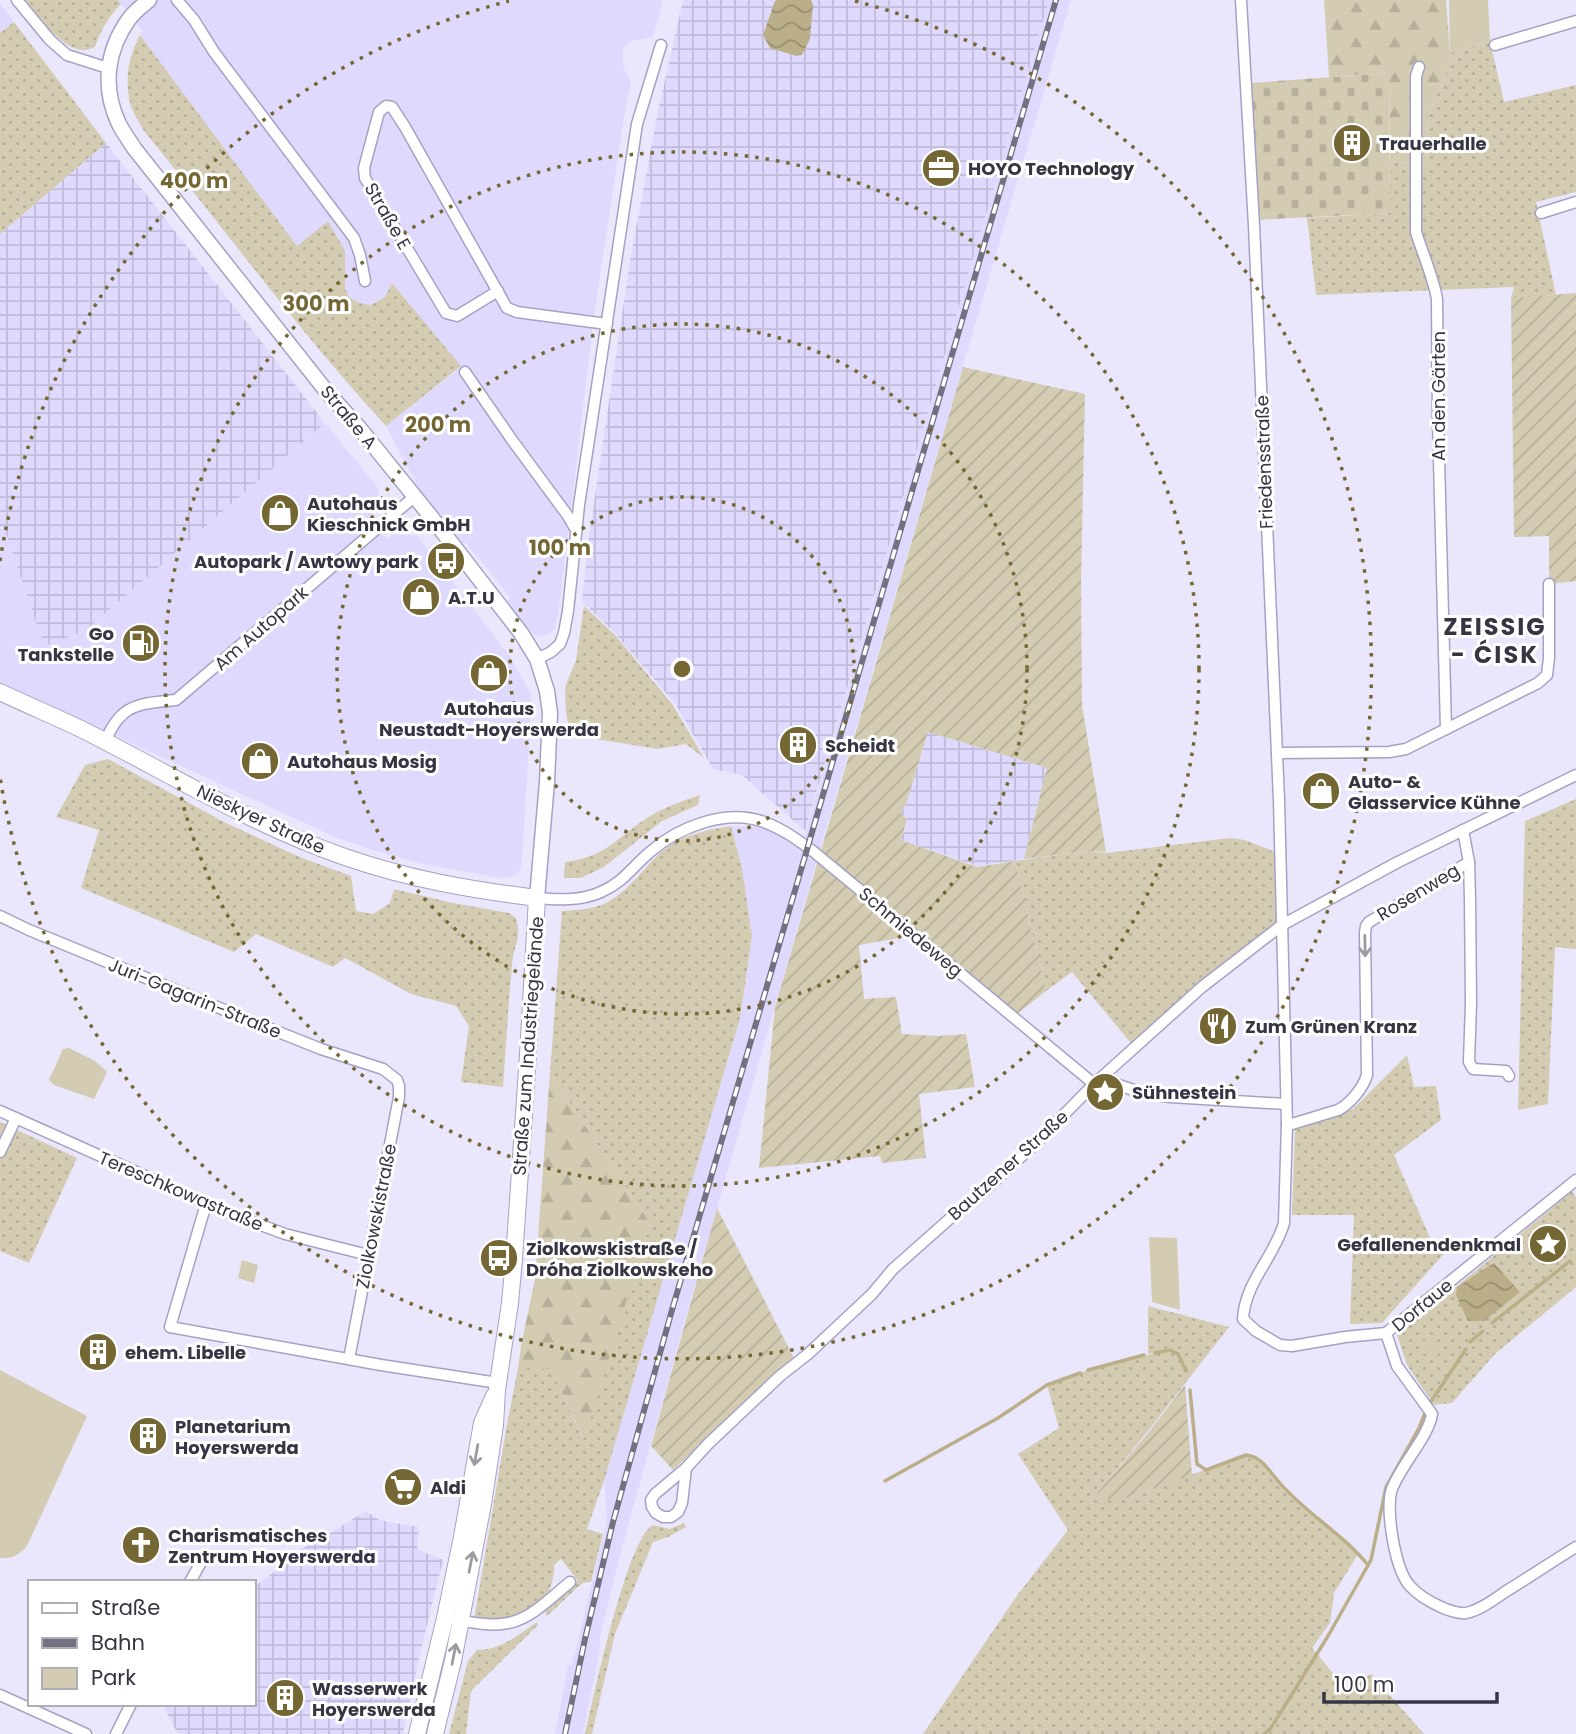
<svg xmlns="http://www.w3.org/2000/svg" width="1576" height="1734" font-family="Poppins,sans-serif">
  <defs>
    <pattern id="industrial-grid" width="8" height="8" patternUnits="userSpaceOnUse" patternTransform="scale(1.75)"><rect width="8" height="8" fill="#dfdafd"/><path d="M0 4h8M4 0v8" fill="none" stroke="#c0bcda"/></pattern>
    <pattern id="grass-dots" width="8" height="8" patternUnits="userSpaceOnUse" patternTransform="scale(1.75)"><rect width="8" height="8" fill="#d3ccb2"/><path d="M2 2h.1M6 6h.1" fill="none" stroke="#b6b09a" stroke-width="1.8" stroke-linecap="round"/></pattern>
    <pattern id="forest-firs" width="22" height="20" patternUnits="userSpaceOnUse" patternTransform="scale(1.75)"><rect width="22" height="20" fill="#d3ccb2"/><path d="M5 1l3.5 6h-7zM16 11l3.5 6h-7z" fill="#b6b09a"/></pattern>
    <pattern id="cemetery-stones" width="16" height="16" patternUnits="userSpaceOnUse" patternTransform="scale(1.75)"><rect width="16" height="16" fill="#d3ccb2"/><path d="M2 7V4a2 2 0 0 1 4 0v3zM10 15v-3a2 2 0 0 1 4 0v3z" fill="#b6b09a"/></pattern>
    <pattern id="garden-furrows" width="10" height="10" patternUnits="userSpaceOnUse" patternTransform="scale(1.75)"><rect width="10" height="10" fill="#d3ccb2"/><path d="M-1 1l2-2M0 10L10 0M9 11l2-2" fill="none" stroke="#b6b09a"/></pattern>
    <pattern id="water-waves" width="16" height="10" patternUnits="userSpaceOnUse" patternTransform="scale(1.75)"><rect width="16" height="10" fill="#baaf88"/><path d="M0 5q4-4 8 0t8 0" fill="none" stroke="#988f71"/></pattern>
  </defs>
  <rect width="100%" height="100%" fill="#eae7fd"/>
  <!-- built -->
  <g fill="#dfdafd">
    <polygon points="118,0 663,0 653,37 632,41 623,48 623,67 631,82 624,118 595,309 559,609 555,629 548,635 541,637 533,634 507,601 510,598 499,583 465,542 461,544 421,493 386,426 461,367 392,283 385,297 371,305 359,303 349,297 345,288 345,251 328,221 297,247 140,35 143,32"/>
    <polygon points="1049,0 1071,0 819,853 686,1316 620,1555 599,1642 601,1643 583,1734 555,1734 568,1665 572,1665 607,1521 604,1481 740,1018 752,937 742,868 731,826 758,827 777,834 801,848"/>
    <polygon points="0,3 14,22 0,33"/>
    <polygon points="325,423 379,489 372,520 387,539 392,535 417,535 509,655 532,696 522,858 521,868 515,876 500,878 423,864 372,850 337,838 0,683 0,527 7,536 44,645 86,630"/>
  </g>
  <!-- industrial -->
  <g fill="url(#industrial-grid)">
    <polygon points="683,0 1049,0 805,831 742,775 713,769 676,705 614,632 582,602 589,536 630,261 658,111"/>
    <polygon points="106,143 325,423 86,630 44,646 7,536 0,527 0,234"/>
    <polygon points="928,732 1047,768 1024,859 977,866 901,840 907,819 901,814 907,801"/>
    <polygon points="366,1511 379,1520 419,1527 417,1549 443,1560 420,1654 403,1734 178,1734 162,1704 254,1704 254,1586 267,1578 298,1551 327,1535"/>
  </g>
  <!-- grass -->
  <g fill="url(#grass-dots)">
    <path d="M 26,0 L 118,0 L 121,4 C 109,16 101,30 95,47 C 92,48 88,50 84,50 C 63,51 37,16 26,0 Z"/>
    <polygon points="14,22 106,143 0,234 0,33"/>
    <path d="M 140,35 L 297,246 L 328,221 L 345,251 L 345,288 L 349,297 L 359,303 L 371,305 L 385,297 L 392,283 L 461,366 L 386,426 C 300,333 225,229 144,131 C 140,123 134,115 131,106 C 124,82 128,57 140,35 Z"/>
    <polygon points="1490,41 1504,102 1576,85 1576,192 1536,202 1556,295 1511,298 1514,287 1316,295 1307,218 1390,213 1390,161 1426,166 1428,116 1445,76 1450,53"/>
    <polygon points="584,606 615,635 673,705 704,758 686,744 658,749 571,735 566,713 565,687 576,660"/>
    <path d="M 108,759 L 226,823 L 302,858 L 351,876 L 356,911 L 373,914 L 390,903 L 394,889 L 453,903 L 509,913 L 516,918 C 522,941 513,945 512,966 C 508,1007 506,1047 503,1087 L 461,1082 L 469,1026 L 456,1006 L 411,994 L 345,958 L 333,967 L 256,934 L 234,952 L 81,888 L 99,830 L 56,817 L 85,765 Z"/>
    <path d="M 700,795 L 698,805 L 662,821 L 604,867 L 581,878 L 564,878 L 565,862 C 603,857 612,843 641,822 C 659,809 679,802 700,795 Z"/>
    <polygon points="1576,799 1576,949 1555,947 1548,1104 1518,1110 1525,821"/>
    <path d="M 731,826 L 742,868 L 752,937 L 740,1018 L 604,1481 L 587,1529 L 603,1534 L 591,1582 L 587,1582 L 581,1584 L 547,1616 L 545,1612 L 578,1581 L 561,1559 L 554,1565 C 555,1572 553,1576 552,1582 C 550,1587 549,1594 546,1598 C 530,1619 498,1621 474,1620 L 507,1424 L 518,1368 L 551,1368 L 583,1439 L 650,1223 L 550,1073 L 562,911 C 573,910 584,910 595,907 C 629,898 644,861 674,843 C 691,833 712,829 731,826 Z"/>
    <polygon points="1230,838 1245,840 1280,854 1282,924 1135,1048 1072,972 1046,991 1015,861 1089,851 1106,853"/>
    <polygon points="1407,1055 1414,1087 1436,1086 1441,1120 1394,1155 1430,1238 1450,1247 1382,1323 1350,1324 1354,1215 1292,1215 1295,1129 1353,1109"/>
    <polygon points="0,1122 77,1158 29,1263 0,1251"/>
    <polygon points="1571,1190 1576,1197 1576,1287 1495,1354 1452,1403 1434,1405 1407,1365 1397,1335 1551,1209"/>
    <polygon points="1148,1306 1229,1327 1148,1431 1096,1494 1127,1498 1246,1455 1253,1456 1261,1461 1283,1487 1358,1554 1334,1593 1330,1623 1312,1648 1347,1690 1371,1674 1424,1734 923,1734 1016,1597 1068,1530 1018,1454 1059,1428 1047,1385 1082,1372 1160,1352 1148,1354"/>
    <path d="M 684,1523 L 686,1527 L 668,1537 L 653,1542 L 615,1634 L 592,1734 L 585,1734 C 593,1700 627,1538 653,1525 L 670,1529 Z"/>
    <path d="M 537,1622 L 538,1625 L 471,1691 L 466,1734 L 449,1734 L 468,1661 L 477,1650 C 501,1650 518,1635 537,1622 Z"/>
  </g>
  <!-- forest -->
  <g fill="url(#forest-firs)">
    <polygon points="1324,0 1446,0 1450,53 1445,76 1428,116 1426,166 1390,161 1389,73 1329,77"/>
    <polygon points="550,1073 650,1223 584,1440 551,1369 518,1368 521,1346 535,1279"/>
  </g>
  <!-- cemetery -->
  <polygon fill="url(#cemetery-stones)" points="1389,73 1390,213 1258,220 1251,83"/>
  <!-- park -->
  <g fill="#d3ccb2">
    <polygon points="1449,0 1488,0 1490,41 1450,53"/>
    <polygon points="69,1048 95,1061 107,1072 94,1099 54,1085 49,1080 63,1049"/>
    <polygon points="1149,1237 1177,1238 1180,1310 1152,1302"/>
    <polygon points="242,1260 258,1265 254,1283 238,1278"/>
    <polygon points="1427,1337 1443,1346 1434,1360 1419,1350"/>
    <path d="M 0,1370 L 87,1416 L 27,1546 C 19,1555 12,1559 0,1558 Z"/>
  </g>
  <!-- garden -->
  <g fill="url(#garden-furrows)">
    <polygon points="1576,293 1576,581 1549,584 1549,536 1514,537 1511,298"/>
    <polygon points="963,367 1085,394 1081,583 1082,705 1106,852 1089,851 1024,859 1047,768 928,732 907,801 901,814 907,819 901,840 977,867 1015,861 1046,991 1013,1017 916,935 859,945 864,999 896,997 902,1034 940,1036 966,1034 975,1087 919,1094 926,1158 882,1163 880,1156 759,1168 775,1007"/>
    <polygon points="717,1208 794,1358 673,1470 651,1446"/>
    <polygon points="1185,1385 1192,1475 1127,1498 1110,1500 1096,1494 1148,1433"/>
  </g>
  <!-- water -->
  <g fill="url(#water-waves)">
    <polygon points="779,0 811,0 813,5 810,39 802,55 796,56 770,48 763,35 775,1"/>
    <polygon points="1494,1263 1520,1292 1484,1321 1468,1321 1456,1295 1457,1287"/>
  </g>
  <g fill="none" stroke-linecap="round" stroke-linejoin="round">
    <!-- stream -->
    <g stroke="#baaf88" stroke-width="3.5">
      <polyline points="1492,1323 1570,1261"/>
      <polyline points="1470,1342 1483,1331"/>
      <polyline points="1155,1353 1170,1350 1178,1354 1186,1371"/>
      <polyline points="1088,1370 1144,1355"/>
      <path d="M 1190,1390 L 1197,1464 L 1206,1470 L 1246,1455 C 1261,1456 1269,1471 1279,1482 C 1304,1512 1343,1534 1368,1565"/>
      <polyline points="1430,1403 1466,1349"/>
      <polyline points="885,1481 998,1418 1047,1385 1080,1373"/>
      <polyline points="1264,1734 1271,1728 1328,1636 1371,1560 1386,1487 1419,1428 1425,1413"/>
    </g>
    <!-- minor casing -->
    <g stroke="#a6a1c4" stroke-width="13">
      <g id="minor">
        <polyline points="17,0 50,40 67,55 108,68"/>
        <polyline points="177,0 194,20 214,52 354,238 360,255 365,281"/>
        <path d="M 1241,0 L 1254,225 L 1279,800 L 1287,1124 L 1284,1223 C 1275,1256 1245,1282 1243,1319 L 1256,1331 L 1280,1345 L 1292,1346 L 1345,1337 L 1386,1333 L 1576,1180"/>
        <polyline points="1495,45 1576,21"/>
        <path d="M 1419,67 L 1416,76 L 1416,232 C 1423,255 1433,276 1437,299 L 1438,421 L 1446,729"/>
        <polyline points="1541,213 1576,202"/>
        <polyline points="498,291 457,316 446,313 365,178 364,168 379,112 386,106 392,107 405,127 507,308 517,312 607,324"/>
        <polyline points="465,372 512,440 568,516 576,530"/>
        <polyline points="537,659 551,652 560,644 564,633 568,611 579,505 637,124 661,45"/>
        <path d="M 104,742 C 109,734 113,724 119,718 C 132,702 157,702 176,700 L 414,497"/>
        <polyline points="1277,753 1389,752 1406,749 1538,683 1547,675 1549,658 1549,584"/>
        <polyline points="1463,830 1469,862 1470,899 1471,1003 1469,1062 1473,1069 1506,1071 1509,1076"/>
        <path d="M 537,898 C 558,900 581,901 601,892 C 624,882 632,867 650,852 C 679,827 726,808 764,822 C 783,829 798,840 814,852 L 1094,1084"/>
        <polyline points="0,916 29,930 261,1025 321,1049 383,1069 397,1080 399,1086 399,1097 349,1359"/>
        <polyline points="1105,1076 1113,1083 1142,1093 1170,1097 1286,1104"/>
        <polyline points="0,1111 221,1210 285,1234 368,1255"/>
        <path d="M 1287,1124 L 1292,1124 L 1338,1110 C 1350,1104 1363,1088 1367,1075 L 1365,933 L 1366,926 L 1369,922 L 1469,862"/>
        <polyline points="0,1152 16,1118"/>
        <polyline points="206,1204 170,1327 381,1365 498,1383"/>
        <path d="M 1386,1333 L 1397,1366 L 1432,1414 C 1429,1436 1401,1465 1392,1489 C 1385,1509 1395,1570 1410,1586 C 1418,1595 1430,1602 1441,1607 C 1447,1610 1459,1614 1466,1613 C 1481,1610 1496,1598 1508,1590 C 1531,1576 1553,1561 1576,1547"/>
        <polyline points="686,1468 682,1503 678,1512 671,1517 663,1517 656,1513 652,1507 651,1500 655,1494 686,1468 708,1444 780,1376 808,1354 872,1294 893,1269 964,1206 985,1190 1038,1141 1094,1084 1202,987 1282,925 1398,862 1576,775"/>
        <polyline points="190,1582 201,1562"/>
        <path d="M 457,1620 C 471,1622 486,1626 501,1624 C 529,1622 549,1599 570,1582"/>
        <polyline points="0,1695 86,1734"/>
        <polyline points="116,1734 131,1704"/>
      </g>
    </g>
    <!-- tertiary casing -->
    <g stroke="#a6a1c4" stroke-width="17">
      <path id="tertiary" d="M 149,0 C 142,6 134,12 129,19 C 106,51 102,88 119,124 C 123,132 129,140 134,148 L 327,392 L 361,430 L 432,518 L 521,633 L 537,659 L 547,691 L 550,713 L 547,782 L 537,898"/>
    </g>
    <!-- secondary casing -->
    <g stroke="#a6a1c4" stroke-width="18">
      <g id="secondary">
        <path d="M 0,692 C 29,706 59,718 87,732 C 172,775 255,826 345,857 C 408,879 472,890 537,898 L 528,1055 L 514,1259 L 510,1303 L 497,1390 L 495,1425 L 483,1504 L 453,1661 L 435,1734"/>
        <polyline points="417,1734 445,1618 462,1537 482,1423 494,1396"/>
      </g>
    </g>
    <!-- minor -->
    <use href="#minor" stroke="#fff" stroke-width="10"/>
    <!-- tertiary -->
    <use href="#tertiary" stroke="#fff" stroke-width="14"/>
    <!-- secondary -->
    <use href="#secondary" stroke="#fff" stroke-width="16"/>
    <!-- rail casing -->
    <g stroke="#737081" stroke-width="6">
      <polyline id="rail" points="565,1734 585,1639 613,1522 672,1310 1056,0"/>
    </g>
    <!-- rail -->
    <use href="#rail" stroke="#fff" stroke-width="3.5" stroke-dasharray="10" stroke-linecap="butt"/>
  </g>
  <!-- one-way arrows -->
  <defs><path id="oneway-shaft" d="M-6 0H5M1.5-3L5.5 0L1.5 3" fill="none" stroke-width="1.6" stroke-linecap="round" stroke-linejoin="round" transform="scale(1.75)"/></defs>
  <g stroke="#9b9aa1">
    <use href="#oneway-shaft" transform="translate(1365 946) rotate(89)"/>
    <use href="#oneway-shaft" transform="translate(476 1455) rotate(100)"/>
    <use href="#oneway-shaft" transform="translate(471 1562) rotate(-79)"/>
    <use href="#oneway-shaft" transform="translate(454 1654) rotate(-79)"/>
  </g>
  <!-- distance rings -->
  <g fill="none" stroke="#746734" stroke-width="3.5" stroke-dasharray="3.5 7">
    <circle cx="682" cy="669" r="172"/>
    <circle cx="682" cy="669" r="345"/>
    <circle cx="682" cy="669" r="517"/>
    <path d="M0 561A690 690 0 0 1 509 1M855 1A690 690 0 1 1 0 777"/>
  </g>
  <!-- icons -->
  <defs>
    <g id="building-disc" transform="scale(2.0125)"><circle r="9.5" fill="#746734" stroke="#fff"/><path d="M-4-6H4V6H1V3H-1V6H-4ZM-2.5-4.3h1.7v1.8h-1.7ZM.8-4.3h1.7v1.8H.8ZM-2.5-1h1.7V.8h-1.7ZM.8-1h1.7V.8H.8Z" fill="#fff"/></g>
    <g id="office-disc" transform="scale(2.0125)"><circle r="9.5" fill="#746734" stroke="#fff"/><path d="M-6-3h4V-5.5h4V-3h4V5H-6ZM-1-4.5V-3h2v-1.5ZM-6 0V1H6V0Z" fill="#fff"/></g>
    <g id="shop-disc" transform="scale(2.0125)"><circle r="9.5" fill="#746734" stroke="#fff"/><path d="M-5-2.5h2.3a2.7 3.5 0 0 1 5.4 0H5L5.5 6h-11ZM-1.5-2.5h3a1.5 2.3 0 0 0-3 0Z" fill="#fff"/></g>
    <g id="bus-disc" transform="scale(2.0125)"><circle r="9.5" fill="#746734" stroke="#fff"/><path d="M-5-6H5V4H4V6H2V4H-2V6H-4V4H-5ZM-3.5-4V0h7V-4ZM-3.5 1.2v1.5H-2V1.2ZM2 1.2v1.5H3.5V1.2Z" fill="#fff"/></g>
    <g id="fuel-disc" transform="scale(2.0125)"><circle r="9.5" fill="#746734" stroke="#fff"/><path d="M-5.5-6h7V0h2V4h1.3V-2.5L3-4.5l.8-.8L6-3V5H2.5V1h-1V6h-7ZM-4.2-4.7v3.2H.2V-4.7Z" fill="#fff"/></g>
    <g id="restaurant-disc" transform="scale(2.0125)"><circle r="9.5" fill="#746734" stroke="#fff"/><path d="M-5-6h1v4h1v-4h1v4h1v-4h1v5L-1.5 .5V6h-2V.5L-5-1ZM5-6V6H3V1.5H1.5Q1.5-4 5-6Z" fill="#fff"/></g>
    <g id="sight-disc" transform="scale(2.0125)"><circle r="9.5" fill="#746734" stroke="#fff"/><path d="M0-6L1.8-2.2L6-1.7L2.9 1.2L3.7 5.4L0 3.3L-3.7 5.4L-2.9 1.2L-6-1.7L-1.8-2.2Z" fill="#fff"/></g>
    <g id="supermarket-disc" transform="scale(2.0125)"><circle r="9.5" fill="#746734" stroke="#fff"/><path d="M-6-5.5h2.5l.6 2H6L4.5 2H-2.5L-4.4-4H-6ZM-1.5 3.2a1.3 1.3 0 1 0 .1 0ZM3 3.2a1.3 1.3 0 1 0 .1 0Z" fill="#fff"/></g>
    <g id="church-disc" transform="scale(2.0125)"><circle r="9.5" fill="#746734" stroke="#fff"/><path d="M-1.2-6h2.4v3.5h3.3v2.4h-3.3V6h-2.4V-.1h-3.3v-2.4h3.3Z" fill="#fff"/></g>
  </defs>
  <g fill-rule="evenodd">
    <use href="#building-disc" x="1352" y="143"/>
    <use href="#office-disc" x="941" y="168"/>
    <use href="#shop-disc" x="280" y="513"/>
    <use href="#bus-disc" x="446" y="561"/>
    <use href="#shop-disc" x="421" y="597"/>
    <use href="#fuel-disc" x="141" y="643"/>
    <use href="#shop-disc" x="489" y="673"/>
    <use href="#building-disc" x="798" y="745"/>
    <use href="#shop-disc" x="260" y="761"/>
    <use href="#shop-disc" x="1321" y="791"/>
    <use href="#restaurant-disc" x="1218" y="1026"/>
    <use href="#sight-disc" x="1105" y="1092"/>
    <use href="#sight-disc" x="1548" y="1244"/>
    <use href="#bus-disc" x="499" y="1258"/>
    <use href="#building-disc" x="98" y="1352"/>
    <use href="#building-disc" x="148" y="1436"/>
    <use href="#supermarket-disc" x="403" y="1487"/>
    <use href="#church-disc" x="141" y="1545"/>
    <use href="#building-disc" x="285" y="1698"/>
  </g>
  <g text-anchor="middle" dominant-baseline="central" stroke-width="6" stroke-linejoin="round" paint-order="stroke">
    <!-- poi labels -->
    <g font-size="18" font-weight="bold" fill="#373443" stroke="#fff" text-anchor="start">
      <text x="1379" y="143">Trauerhalle</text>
      <text x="968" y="168">HOYO Technology</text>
      <text x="307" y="503">Autohaus<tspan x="307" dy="21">Kieschnick GmbH</tspan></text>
      <text x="419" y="561" text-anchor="end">Autopark / Awtowy park</text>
      <text x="448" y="597">A.T.U</text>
      <text x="114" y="633" text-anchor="end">Go<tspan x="114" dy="21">Tankstelle</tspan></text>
      <text x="489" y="708" text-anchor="middle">Autohaus<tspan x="489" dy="21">Neustadt-Hoyerswerda</tspan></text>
      <text x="825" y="745">Scheidt</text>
      <text x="287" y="761">Autohaus Mosig</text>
      <text x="1348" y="781">Auto- &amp;<tspan x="1348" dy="21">Glasservice Kühne</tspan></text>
      <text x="1245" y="1026">Zum Grünen Kranz</text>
      <text x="1132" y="1092">Sühnestein</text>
      <text x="1521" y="1244" text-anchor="end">Gefallenendenkmal</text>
      <text x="526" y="1248">Ziolkowskistraße /<tspan x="526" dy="21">Dróha Ziolkowskeho</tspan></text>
      <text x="125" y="1352">ehem. Libelle</text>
      <text x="175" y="1426">Planetarium<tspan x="175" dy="21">Hoyerswerda</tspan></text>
      <text x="430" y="1487">Aldi</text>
      <text x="168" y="1535">Charismatisches<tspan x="168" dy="21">Zentrum Hoyerswerda</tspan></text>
      <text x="312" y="1688">Wasserwerk<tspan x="312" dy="21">Hoyerswerda</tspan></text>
    </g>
    <!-- street labels -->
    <g font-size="18" fill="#373443" stroke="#fff">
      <text transform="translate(388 216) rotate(60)">Straße E</text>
      <text transform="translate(1438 396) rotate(-90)">An den Gärten</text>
      <text transform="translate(349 417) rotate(50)">Straße A</text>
      <text transform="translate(1264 462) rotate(-92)">Friedensstraße</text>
      <text transform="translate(261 628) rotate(-41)">Am Autopark</text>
      <text transform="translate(261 819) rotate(25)">Nieskyer Straße</text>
      <text transform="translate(1418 892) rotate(-31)">Rosenweg</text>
      <text transform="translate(911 932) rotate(40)">Schmiedeweg</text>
      <text transform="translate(195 998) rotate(22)">Juri-Gagarin-Straße</text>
      <text transform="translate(528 1046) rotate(-86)">Straße zum Industriegelände</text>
      <text transform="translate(1008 1165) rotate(-42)">Bautzener Straße</text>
      <text transform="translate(181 1191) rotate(23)">Tereschkowastraße</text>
      <text transform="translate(376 1216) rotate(-79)">Ziolkowskistraße</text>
      <text transform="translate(1422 1305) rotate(-39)">Dorfaue</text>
    </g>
    <!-- district labels -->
    <g font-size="24" font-weight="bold" letter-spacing="2" fill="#373443" stroke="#fff">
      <text x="1495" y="626">ZEISSIG<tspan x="1495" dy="28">- ĆISK</tspan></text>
    </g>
  </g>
  <circle cx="682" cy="669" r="10" fill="#746734" stroke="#fff" stroke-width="3.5"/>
  <g font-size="21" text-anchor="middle" font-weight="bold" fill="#746734" stroke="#fff" stroke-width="6" stroke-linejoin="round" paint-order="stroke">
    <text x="194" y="188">400 m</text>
    <text x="316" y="311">300 m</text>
    <text x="438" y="432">200 m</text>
    <text x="560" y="555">100 m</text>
  </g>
  <!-- legend -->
  <rect x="28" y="1580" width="228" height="126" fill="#ffffff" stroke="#afaeb4" stroke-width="2"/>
  <rect x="42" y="1603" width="35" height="10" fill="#ffffff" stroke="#afaeb4" stroke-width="2"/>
  <text x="91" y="1615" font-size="21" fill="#373443">Straße</text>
  <rect x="42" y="1638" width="35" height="10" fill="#737081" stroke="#afaeb4" stroke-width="2"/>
  <text x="91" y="1650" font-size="21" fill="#373443">Bahn</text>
  <rect x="42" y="1668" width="35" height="21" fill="#d3ccb2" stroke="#afaeb4" stroke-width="2"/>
  <text x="91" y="1685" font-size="21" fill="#373443">Park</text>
  <!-- scale -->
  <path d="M1324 1692v10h173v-10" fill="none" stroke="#373443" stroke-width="3.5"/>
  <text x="1334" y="1692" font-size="21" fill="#373443" stroke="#ffffff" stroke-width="5" paint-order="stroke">100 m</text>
</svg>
